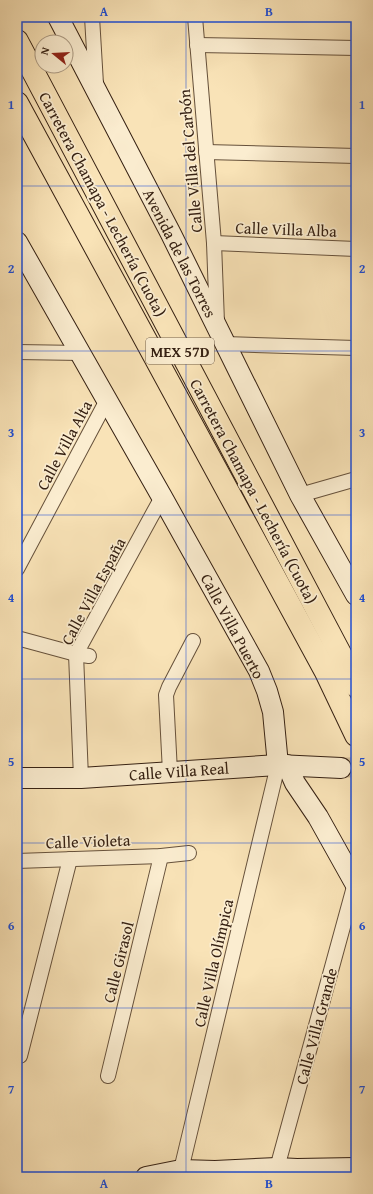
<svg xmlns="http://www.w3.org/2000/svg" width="373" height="1194" font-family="'Gentium Book Plus',serif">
  <rect width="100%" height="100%" fill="#f9e3b7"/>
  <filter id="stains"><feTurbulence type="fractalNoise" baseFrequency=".005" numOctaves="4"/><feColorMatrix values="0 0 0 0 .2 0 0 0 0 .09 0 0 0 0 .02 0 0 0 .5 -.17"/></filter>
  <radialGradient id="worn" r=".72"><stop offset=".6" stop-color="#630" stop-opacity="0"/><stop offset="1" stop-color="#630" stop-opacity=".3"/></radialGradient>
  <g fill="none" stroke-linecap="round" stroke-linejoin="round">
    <!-- secondary-tunnel -->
    <polyline stroke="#d2bc96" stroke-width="20" stroke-dasharray="20 10" stroke-linecap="butt" points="341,768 356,767"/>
    <!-- street casing -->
    <g stroke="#66513b" stroke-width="16">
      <g id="street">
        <polyline points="92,17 96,84"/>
        <polyline points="195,17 214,243 217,322"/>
        <polyline points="197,45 356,48"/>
        <polyline points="206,152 356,156"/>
        <polyline points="214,243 356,249"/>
        <polyline points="225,344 356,348"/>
        <polyline points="17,352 81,353"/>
        <polyline points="300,495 356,479"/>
        <polyline points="17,569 107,400"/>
        <polyline points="17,638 76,654 89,656"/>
        <polyline points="170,772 166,695 169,687 193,641"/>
        <polyline points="81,778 76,654 162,497"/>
        <polyline points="17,861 161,856 189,853"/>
        <polyline points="20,1056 70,859"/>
        <polyline points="108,1076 161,856"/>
        <polyline points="277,1168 355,883"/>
        <polyline points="181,1170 278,765"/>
      </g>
    </g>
    <!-- secondary casing -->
    <g stroke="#352012" stroke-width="22">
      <g id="secondary">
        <polyline points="58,17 171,234 300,495 356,595"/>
        <polyline points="17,242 162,497 259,671 267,691 273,712 278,765"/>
        <polyline points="287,765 295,783 318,817 356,885"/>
        <polyline points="17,778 81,778 278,765 341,768"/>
        <polyline points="146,1177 181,1170 215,1171 277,1168 297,1169 356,1168"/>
      </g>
    </g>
    <!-- highway casing -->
    <g stroke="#352012" stroke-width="24">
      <g id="highway">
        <polyline points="17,41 344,661 356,686"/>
        <polyline points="17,103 326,672 356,735"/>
      </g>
    </g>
    <!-- street -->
    <use href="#street" stroke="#fbedd0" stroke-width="14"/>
    <!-- secondary -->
    <use href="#secondary" stroke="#fbedd0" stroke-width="20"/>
    <!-- highway -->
    <use href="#highway" stroke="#f9e3b7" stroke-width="22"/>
  </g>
  <!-- grid -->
  <path fill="none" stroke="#1d4ed8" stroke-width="1" stroke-opacity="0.55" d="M 186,17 L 186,1177M 17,186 L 356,186M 17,351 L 356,351M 17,515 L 356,515M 17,679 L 356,679M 17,843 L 356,843M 17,1008 L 356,1008"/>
  <g text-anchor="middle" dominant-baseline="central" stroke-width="3.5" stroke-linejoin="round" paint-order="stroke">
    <!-- shield labels -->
    <rect fill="#fbedd0" stroke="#705e4b" stroke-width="1" x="146" y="338" width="68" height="26" rx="3"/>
    <g font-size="15" font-weight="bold" fill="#352012">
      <text x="180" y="351">MEX 57D</text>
    </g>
    <!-- street labels -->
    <g font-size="16" fill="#352012" stroke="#fbedd0">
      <text transform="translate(190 161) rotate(-95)">Calle Villa del Carbón</text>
      <text transform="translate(103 204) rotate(62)">Carretera Chamapa - Lechería (Cuota)</text>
      <text transform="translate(286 229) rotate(2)">Calle Villa Alba</text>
      <text transform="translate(180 253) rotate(63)">Avenida de las Torres</text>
      <text transform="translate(64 445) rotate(-62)">Calle Villa Alta</text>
      <text transform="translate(254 491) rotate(62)">Carretera Chamapa - Lechería (Cuota)</text>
      <text transform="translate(93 591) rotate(-62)">Calle Villa España</text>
      <text transform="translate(233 626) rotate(62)">Calle Villa Puerto</text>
      <text transform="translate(179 771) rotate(-4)">Calle Villa Real</text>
      <text transform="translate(88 841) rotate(-2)">Calle Violeta</text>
      <text transform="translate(118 962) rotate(-76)">Calle Girasol</text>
      <text transform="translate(213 963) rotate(-77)">Calle Villa Olímpica</text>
      <text transform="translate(316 1026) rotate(-75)">Calle Villa Grande</text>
    </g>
  </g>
  <!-- margin -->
  <rect width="373" height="1194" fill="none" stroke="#f9e3b7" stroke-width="44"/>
  <!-- north arrow -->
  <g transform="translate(54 54) rotate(288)"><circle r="19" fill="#fbedd0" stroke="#ac9b84"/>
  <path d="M0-3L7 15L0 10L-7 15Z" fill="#8f2418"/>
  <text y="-6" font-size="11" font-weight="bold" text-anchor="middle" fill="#352012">N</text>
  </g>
  <rect x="22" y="22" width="329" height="1150" fill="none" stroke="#1d4ed8" stroke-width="1.5"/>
  <g font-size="13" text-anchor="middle" font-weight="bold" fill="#1d4ed8">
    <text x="104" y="16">A</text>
    <text x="269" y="16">B</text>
    <text x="11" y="109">1</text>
    <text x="362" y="109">1</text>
    <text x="11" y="273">2</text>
    <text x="362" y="273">2</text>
    <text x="11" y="437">3</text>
    <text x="362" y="437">3</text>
    <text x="11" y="602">4</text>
    <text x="362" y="602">4</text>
    <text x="11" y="766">5</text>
    <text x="362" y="766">5</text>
    <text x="11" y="930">6</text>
    <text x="362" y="930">6</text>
    <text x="11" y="1094">7</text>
    <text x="362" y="1094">7</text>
    <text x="104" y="1188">A</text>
    <text x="269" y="1188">B</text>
  </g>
  <rect width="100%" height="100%" filter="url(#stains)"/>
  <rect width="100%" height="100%" fill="url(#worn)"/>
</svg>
